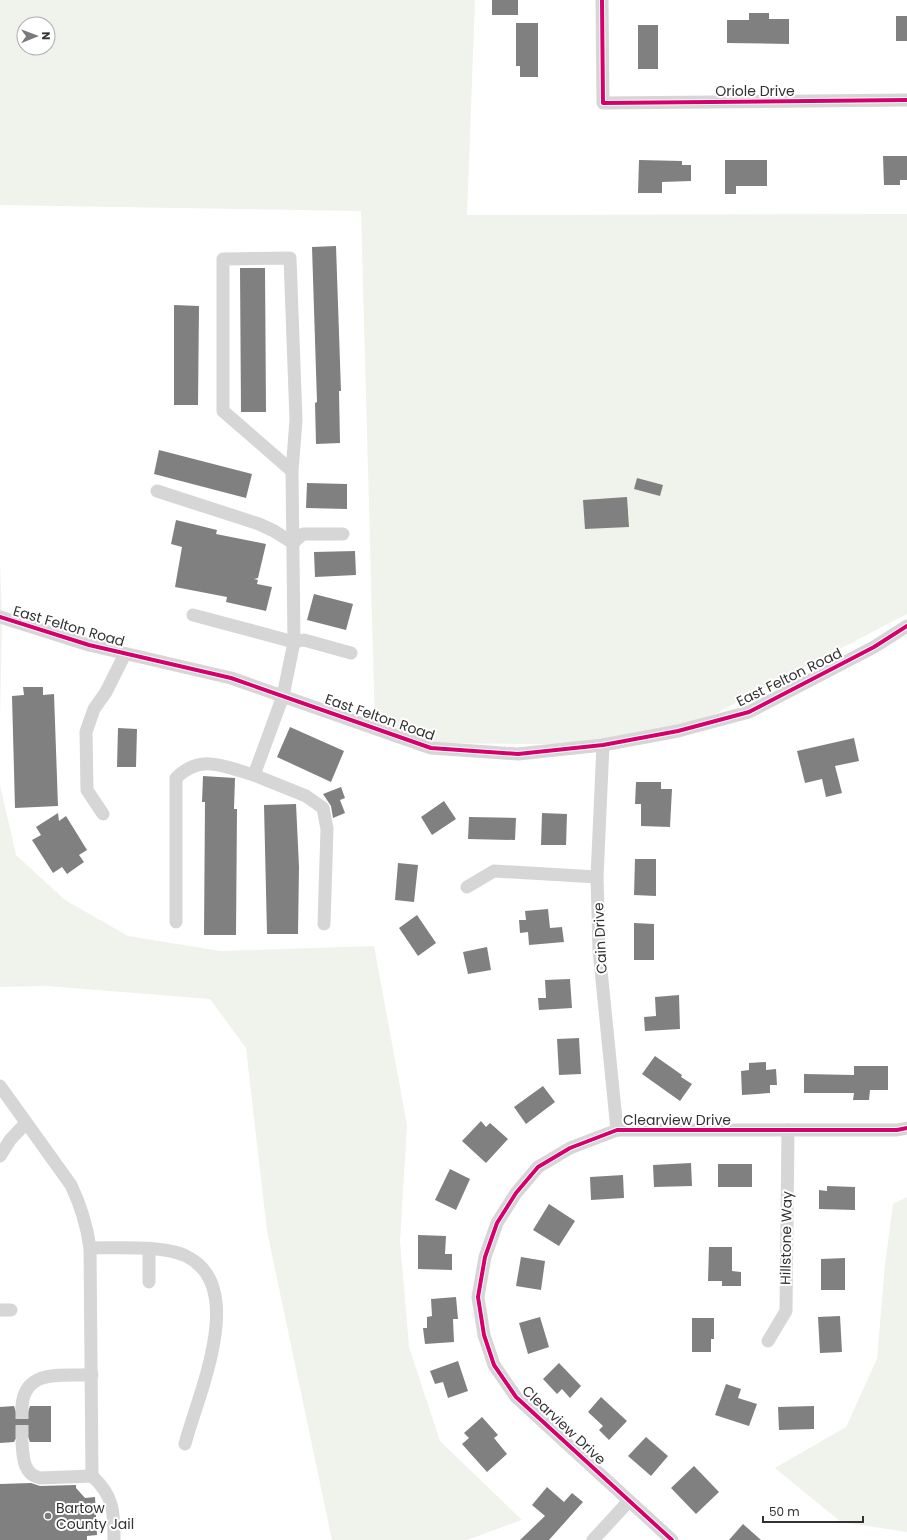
<svg xmlns="http://www.w3.org/2000/svg" width="907" height="1540" font-family="Poppins,sans-serif">
  <rect width="100%" height="100%" fill="#fff"/>
  <!-- green -->
  <g fill="#f0f2ec" fill-rule="evenodd">
    <path d="M 0,0 L 475,0 L 467,215 L 907,214 L 907,614 L 701,721 L 603,745 L 439,743 L 375,728 L 361,211 L 0,205 ZM 24,24 L 48,24 L 48,48 L 24,48 Z"/>
    <polygon points="0,562 2,618 0,722"/>
    <polygon points="0,785 16,855 65,900 128,936 220,951 374,946 407,1125 400,1241 409,1347 440,1441 522,1520 467,1540 332,1540 267,1231 246,1048 210,999 48,986 0,987"/>
    <polygon points="907,1197 907,1532 841,1522 775,1468 846,1427 877,1359 885,1265 893,1204"/>
  </g>
  <!-- building -->
  <g fill="#808080">
    <rect x="492" y="0" width="26" height="15"/>
    <polygon points="749,13 769,13 769,19 789,19 789,44 727,43 727,20 749,20"/>
    <rect x="896" y="16" width="11" height="25"/>
    <polygon points="516,23 538,23 538,77 520,77 520,66 516,66"/>
    <rect x="638" y="25" width="20" height="44"/>
    <polygon points="883,156 907,156 907,180 900,180 900,185 884,185"/>
    <polygon points="639,160 682,161 682,165 691,165 691,181 662,182 662,193 638,193"/>
    <polygon points="725,160 767,160 767,186 736,186 736,194 725,194"/>
    <polygon points="336,246 341,391 339,391 340,443 316,444 315,403 317,402 312,247"/>
    <polygon points="240,268 265,268 266,412 241,412"/>
    <polygon points="174,305 199,306 198,405 174,405"/>
    <polygon points="159,450 252,474 246,498 154,474"/>
    <polygon points="637,478 663,485 660,496 634,489"/>
    <polygon points="307,483 347,484 347,509 306,508"/>
    <polygon points="627,497 629,527 585,529 583,500"/>
    <polygon points="176,520 217,530 216,534 266,544 258,578 254,579 258,580 257,584 272,587 266,611 226,602 227,597 175,587 182,547 171,544"/>
    <polygon points="355,551 356,575 315,577 314,552"/>
    <polygon points="314,594 353,604 346,630 307,620"/>
    <polygon points="23,687 43,687 43,695 54,694 58,806 15,808 12,696 24,695"/>
    <polygon points="290,727 344,751 331,782 277,757"/>
    <polygon points="118,728 137,729 136,767 117,767"/>
    <polygon points="854,738 859,761 835,766 842,793 826,797 822,779 805,783 797,751"/>
    <polygon points="203,776 235,778 234,809 237,809 236,935 204,935 205,802 202,802"/>
    <polygon points="636,782 661,782 661,789 672,789 670,827 641,826 641,804 635,804"/>
    <polygon points="341,787 345,798 340,800 345,813 333,818 331,806 323,794"/>
    <polygon points="444,801 456,819 432,835 421,817"/>
    <polygon points="296,804 299,867 298,934 267,934 264,805"/>
    <polygon points="58,813 59,821 66,816 87,850 79,855 84,862 67,874 62,867 53,873 32,840 41,835 36,827"/>
    <polygon points="542,813 567,814 566,845 541,845"/>
    <polygon points="469,817 516,818 515,840 468,839"/>
    <polygon points="635,859 656,859 656,896 634,895"/>
    <polygon points="398,863 418,865 414,902 395,900"/>
    <polygon points="548,909 550,928 562,927 564,942 529,945 528,932 520,933 519,920 526,920 525,911"/>
    <polygon points="417,915 436,943 418,956 399,928"/>
    <polygon points="634,923 654,924 654,960 634,960"/>
    <polygon points="487,947 491,970 468,974 463,952"/>
    <polygon points="570,979 572,1008 539,1010 538,998 546,998 545,980"/>
    <polygon points="679,995 680,1029 645,1031 644,1017 656,1016 655,997"/>
    <polygon points="579,1038 581,1074 559,1075 557,1039"/>
    <polygon points="655,1056 682,1075 681,1077 692,1084 680,1101 642,1074"/>
    <polygon points="766,1062 766,1070 776,1069 777,1085 770,1085 770,1093 742,1095 741,1071 749,1070 749,1063"/>
    <polygon points="854,1066 888,1066 888,1090 870,1090 869,1100 853,1100 854,1093 804,1093 804,1074 854,1075"/>
    <polygon points="543,1086 555,1102 526,1124 514,1107"/>
    <polygon points="481,1121 486,1127 490,1123 508,1139 486,1163 462,1141"/>
    <polygon points="691,1163 692,1186 654,1187 653,1165"/>
    <rect x="718" y="1164" width="34" height="23"/>
    <polygon points="450,1169 470,1179 456,1210 435,1200"/>
    <polygon points="623,1175 624,1198 591,1200 590,1177"/>
    <polygon points="827,1186 855,1187 855,1210 819,1209 819,1190 827,1191"/>
    <polygon points="549,1204 575,1221 559,1246 533,1230"/>
    <polygon points="418,1235 446,1236 445,1254 452,1254 452,1270 418,1269"/>
    <polygon points="709,1247 732,1247 732,1271 741,1272 741,1286 722,1286 722,1281 708,1281"/>
    <polygon points="521,1257 545,1261 541,1290 516,1286"/>
    <polygon points="845,1258 845,1290 821,1290 821,1259"/>
    <polygon points="456,1297 458,1319 453,1319 454,1342 425,1344 423,1328 427,1328 427,1317 432,1316 431,1299"/>
    <polygon points="840,1316 842,1352 820,1353 818,1317"/>
    <polygon points="540,1317 549,1347 528,1354 519,1323"/>
    <polygon points="692,1318 714,1318 714,1339 711,1339 711,1352 692,1352"/>
    <polygon points="458,1361 468,1391 448,1398 443,1382 435,1384 430,1371"/>
    <polygon points="559,1363 581,1386 570,1398 562,1389 557,1394 543,1379"/>
    <polygon points="726,1384 741,1389 738,1398 757,1404 749,1426 715,1415"/>
    <polygon points="601,1397 627,1421 609,1440 599,1430 603,1426 588,1412"/>
    <polygon points="14,1406 16,1412 21,1414 28,1412 30,1406 51,1406 51,1442 30,1442 28,1437 22,1434 17,1436 14,1442 0,1443 0,1407"/>
    <polygon points="814,1406 814,1429 779,1430 778,1407"/>
    <polygon points="482,1417 498,1435 494,1438 507,1454 487,1472 462,1444 469,1438 464,1433"/>
    <polygon points="646,1437 668,1456 651,1476 628,1456"/>
    <polygon points="694,1466 719,1492 696,1514 671,1488"/>
    <polygon points="31,1483 40,1486 76,1485 76,1488 85,1498 95,1497 97,1535 87,1536 87,1540 0,1540 0,1484"/>
    <polygon points="547,1487 564,1502 572,1493 583,1502 549,1540 520,1540 545,1516 532,1505"/>
    <polygon points="743,1524 761,1540 729,1540"/>
  </g>
  <g fill="none" stroke-linecap="round" stroke-linejoin="round">
    <!-- minor-tunnel -->
    <polyline stroke="#d6d6d6" stroke-width="13" stroke-dasharray="13 6" stroke-linecap="butt" points="22,1406 22,1442"/>
    <!-- minor -->
    <g stroke="#d6d6d6" stroke-width="13">
      <polyline points="602,0 603,103 907,100"/>
      <polyline points="157,491 259,524 274,531 293,543 303,534 343,534"/>
      <polyline points="193,615 294,642 304,640 351,653"/>
      <polyline points="0,617 89,645 231,678 431,748 518,754 603,745 678,731 749,712 874,647 907,626"/>
      <polyline points="603,745 597,877 599,950 617,1130"/>
      <polyline points="254,775 306,796 323,808 327,829 324,924"/>
      <polyline points="103,814 87,790 86,732 94,709 106,692 125,654"/>
      <polyline points="467,887 494,871 597,877"/>
      <path d="M 176,922 L 176,778 C 201,753 225,767 254,775 L 283,696 L 294,642 L 292,471 L 296,420 L 290,258 L 223,259 L 223,411 L 292,471"/>
      <path d="M 0,1086 L 71,1185 C 81,1206 87,1226 90,1248 L 92,1476"/>
      <polyline points="0,1156 10,1140 26,1123"/>
      <path d="M 90,1248 C 115,1248 163,1245 186,1256 C 249,1286 197,1397 185,1444"/>
      <polyline points="149,1249 149,1282"/>
      <polyline points="0,1310 11,1310"/>
      <polyline points="768,1341 786,1311 788,1130"/>
      <path d="M 22,1406 C 25,1368 63,1376 92,1375"/>
      <path d="M 22,1442 C 23,1457 23,1474 40,1478 L 92,1476 C 114,1496 114,1512 114,1540"/>
      <polyline points="593,1540 629,1501"/>
      <polyline points="672,1540 516,1397 494,1365 484,1335 478,1297 485,1257 497,1223 516,1193 538,1167 570,1148 617,1130 897,1130 907,1128"/>
    </g>
    <!-- cycleway casing -->
    <g stroke="#fff" stroke-width="6">
      <g id="cycleway">
        <polyline points="602,0 603,103 907,100"/>
        <polyline points="0,617 89,645 231,678 431,748 518,754 603,745 678,731 749,712 874,647 907,626"/>
        <polyline points="672,1540 516,1397 494,1365 484,1335 478,1297 485,1257 497,1223 516,1193 538,1167 570,1148 617,1130 897,1130 907,1128"/>
      </g>
    </g>
    <!-- cycleway -->
    <use href="#cycleway" stroke="#d6006c" stroke-width="4"/>
  </g>
  <!-- markers -->
  <circle fill="#7a7a7a" stroke="#fff" stroke-width="1.5" cx="48" cy="1516" r="4"/>
  <g text-anchor="middle" dominant-baseline="central" stroke-width="4" stroke-linejoin="round" paint-order="stroke">
    <!-- street labels -->
    <g font-size="14" fill="#323232" stroke="#fff">
      <text x="755" y="91">Oriole Drive</text>
      <text transform="translate(69 626) rotate(16)">East Felton Road</text>
      <text transform="translate(789 677) rotate(-26)">East Felton Road</text>
      <text transform="translate(380 717) rotate(19)">East Felton Road</text>
      <text transform="translate(600 938) rotate(-93)">Cain Drive</text>
      <text x="677" y="1120">Clearview Drive</text>
      <text transform="translate(786 1238) rotate(-89)">Hillstone Way</text>
      <text transform="translate(564 1425) rotate(43)">Clearview Drive</text>
    </g>
    <!-- poi labels -->
    <g font-size="14" fill="#323232" stroke="#fff" text-anchor="start">
      <text x="56" y="1508">Bartow<tspan x="56" dy="16">County Jail</tspan></text>
    </g>
  </g>
  <!-- north arrow -->
  <g transform="translate(36 36) rotate(89)"><circle r="19" fill="#ffffff" stroke="#adadad"/>
  <path d="M0-3L7 15L0 10L-7 15Z" fill="#7a7a7a"/>
  <text y="-6" font-size="11" font-weight="bold" text-anchor="middle" fill="#323232">N</text>
  </g>
  <!-- scale -->
  <path d="M763 1516v6h100v-6" fill="none" stroke="#323232" stroke-width="2"/>
  <text x="769" y="1516" font-size="12" fill="#323232" stroke="#ffffff" stroke-width="3" paint-order="stroke">50 m</text>
</svg>
